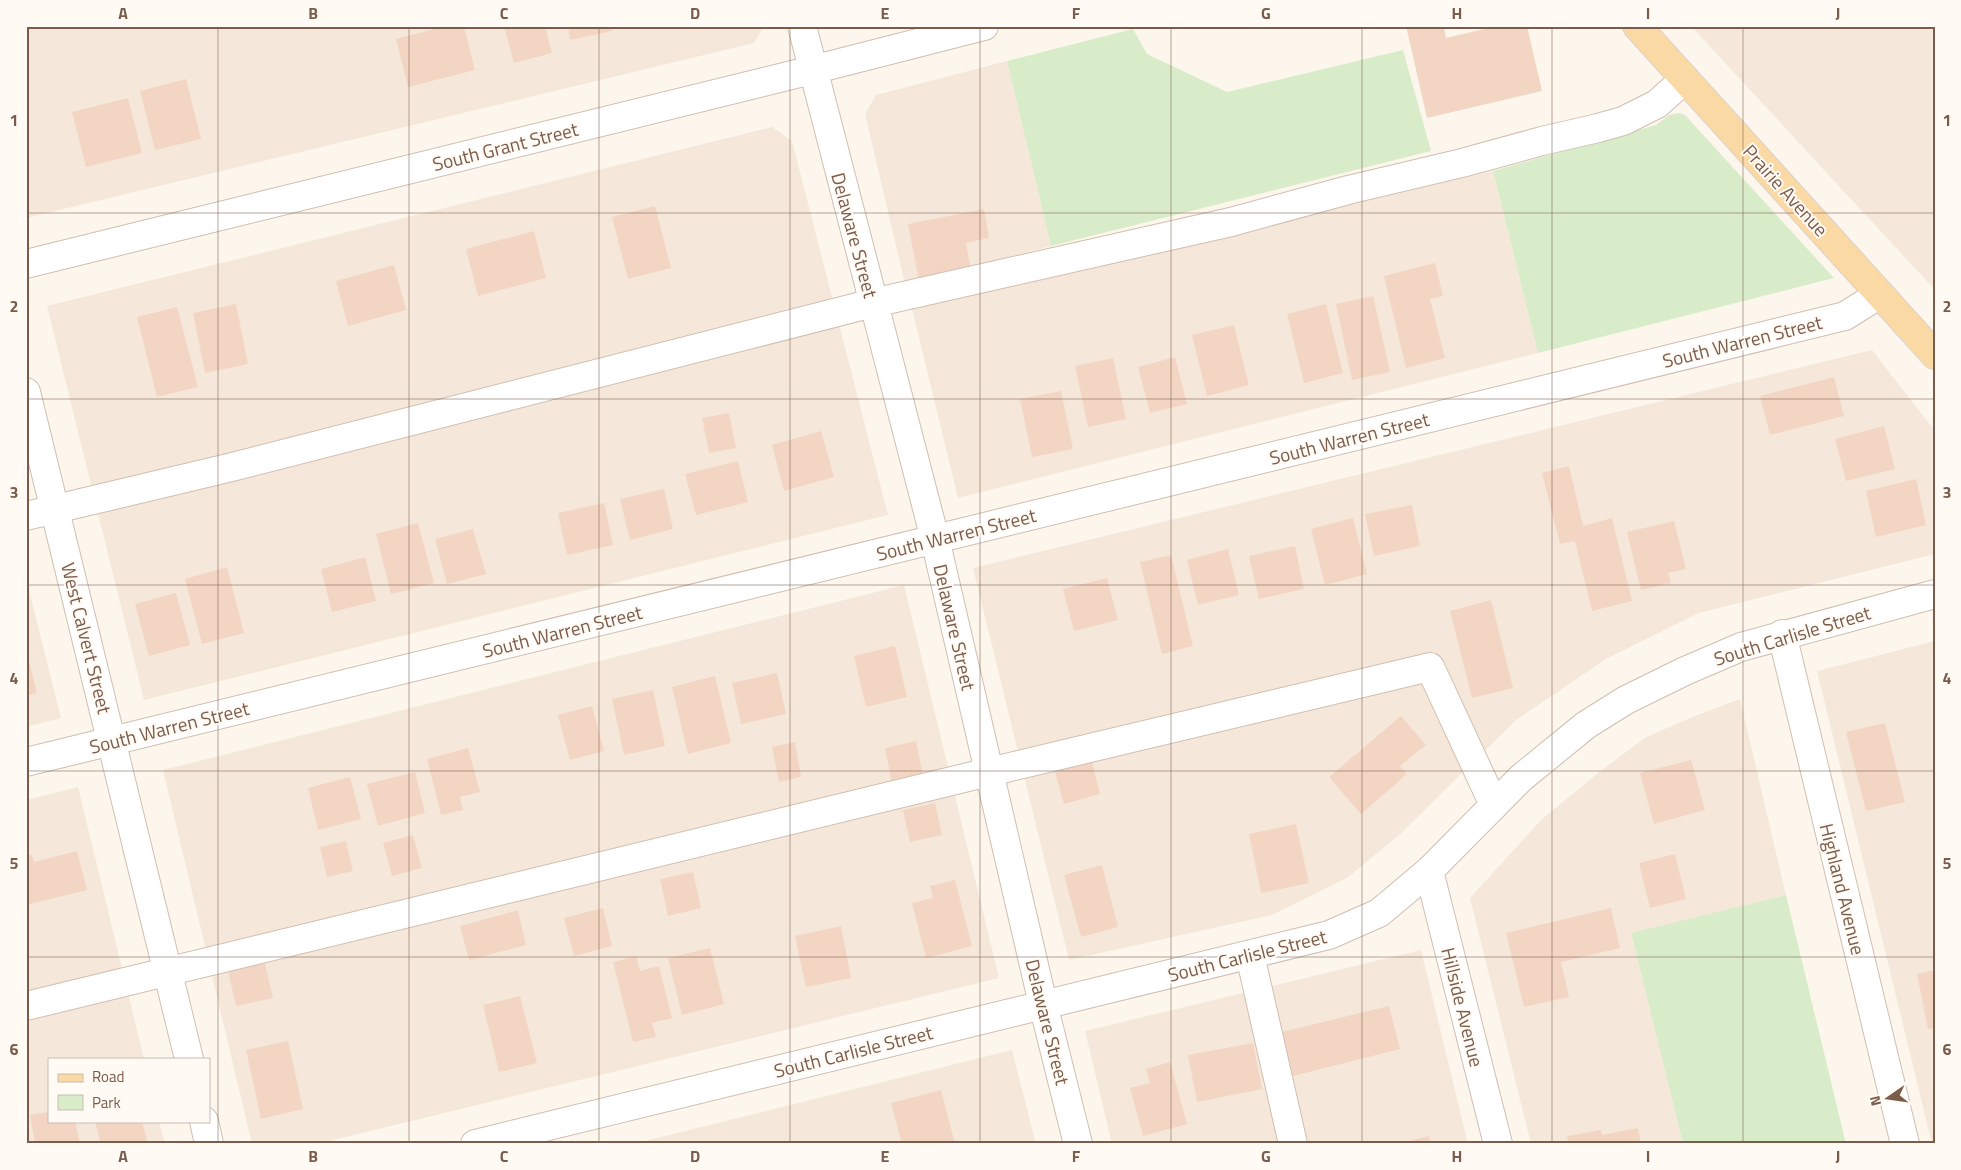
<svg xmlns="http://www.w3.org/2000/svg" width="1961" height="1170" font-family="'Titillium Web',sans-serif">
  <rect width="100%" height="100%" fill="#fdf6ec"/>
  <!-- residential -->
  <g fill="#f5e8da">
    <polygon points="26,26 761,26 762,30 754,43 26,218"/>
    <polygon points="1691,26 1935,26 1935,290"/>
    <polygon points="1007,61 1051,246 905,284 865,114 876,95"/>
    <polygon points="772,127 792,141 888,515 144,700 47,306"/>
    <polygon points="1493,171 1538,353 958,498 912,309"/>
    <polygon points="1872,350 1935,431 1935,554 1699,613 1606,659 1516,720 1398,836 1347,878 1272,915 1069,960 973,568"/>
    <polygon points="26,578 61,718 26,727"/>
    <polygon points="904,585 999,978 317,1144 252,1144 163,770"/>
    <polygon points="1935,641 1935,1144 1932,1144 1817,671"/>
    <polygon points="1740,699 1786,895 1631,934 1683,1144 1531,1144 1470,898 1541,820 1598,773 1646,737 1695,716"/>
    <polygon points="78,787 144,1059 49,1059 49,1121 159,1121 165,1144 26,1144 26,800"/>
    <polygon points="1421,950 1468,1144 1112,1144 1085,1031"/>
    <polygon points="1012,1050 1036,1144 633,1144"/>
  </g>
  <!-- green -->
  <g fill="#d8ecc9">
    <polygon points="1133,29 1147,54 1227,92 1403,50 1431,151 1051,246 1007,61"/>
    <polygon points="1679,113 1685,115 1834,278 1538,353 1493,171 1656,125 1669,115"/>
    <polygon points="1786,895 1846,1144 1683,1144 1631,933"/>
  </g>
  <!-- building -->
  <g fill="#f3d5c3">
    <polygon points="434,26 464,26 475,70 408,87 396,39 434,29"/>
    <polygon points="504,26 545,26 552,53 514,63"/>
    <polygon points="568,26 611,26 612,31 570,40"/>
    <polygon points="1406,26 1444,26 1446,38 1497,26 1527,26 1542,91 1427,118"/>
    <polygon points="186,79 201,139 155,150 140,91"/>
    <polygon points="128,98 142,153 86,167 72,112"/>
    <polygon points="655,206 671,268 628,279 612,217"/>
    <polygon points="984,209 989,238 966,243 972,276 920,286 908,224"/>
    <polygon points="534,231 546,278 478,296 466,249"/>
    <polygon points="1435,263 1443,296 1430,299 1445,358 1406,368 1384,276"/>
    <polygon points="394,265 406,310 348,326 336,281"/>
    <polygon points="1373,296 1390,372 1352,380 1336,304"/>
    <polygon points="236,304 248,364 205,373 193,313"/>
    <polygon points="1326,304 1343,373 1304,383 1287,314"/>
    <polygon points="177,307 198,387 157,397 137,317"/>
    <polygon points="1234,325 1249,385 1207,396 1192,335"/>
    <polygon points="1175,357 1187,404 1150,413 1138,367"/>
    <polygon points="1113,358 1126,419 1088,427 1075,366"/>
    <polygon points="1834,377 1844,416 1770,435 1760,396"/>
    <polygon points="1061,391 1073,449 1032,457 1020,399"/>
    <polygon points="729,413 736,448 709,453 702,418"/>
    <polygon points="1884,426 1895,469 1846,481 1835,439"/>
    <polygon points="821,431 834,477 784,491 772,445"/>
    <polygon points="738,461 748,502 696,515 685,474"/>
    <polygon points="1569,466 1583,526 1612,518 1632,601 1592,611 1575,541 1560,544 1542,473"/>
    <polygon points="1916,479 1926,525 1876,537 1866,491"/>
    <polygon points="664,489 673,529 630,540 620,499"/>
    <polygon points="604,503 613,545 567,555 558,513"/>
    <polygon points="1412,505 1420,546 1374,556 1365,514"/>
    <polygon points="1353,518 1367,574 1325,585 1311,529"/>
    <polygon points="1674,521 1686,569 1668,573 1671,583 1641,590 1627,532"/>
    <polygon points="418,523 434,583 391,594 376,534"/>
    <polygon points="473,529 486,574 447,584 435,539"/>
    <polygon points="1295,546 1304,589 1259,599 1249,556"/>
    <polygon points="1228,549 1239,595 1198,605 1187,560"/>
    <polygon points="1171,555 1193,646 1162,654 1140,562"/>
    <polygon points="365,557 376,601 332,612 321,569"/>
    <polygon points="227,567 244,633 202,644 185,579"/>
    <polygon points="1107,578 1118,620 1074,631 1063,589"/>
    <polygon points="176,593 190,645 149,656 135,604"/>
    <polygon points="1491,600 1513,688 1472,698 1450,611"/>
    <polygon points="895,646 907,697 866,707 854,656"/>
    <polygon points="27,653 37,693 26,696 26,654"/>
    <polygon points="777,673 786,714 741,724 732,683"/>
    <polygon points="715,676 731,743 688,754 672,687"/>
    <polygon points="653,690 665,746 624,755 612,699"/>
    <polygon points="592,706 604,751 570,760 558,715"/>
    <polygon points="1401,716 1426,745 1400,766 1407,774 1361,814 1329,777"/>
    <polygon points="1885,723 1905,802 1866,811 1846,732"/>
    <polygon points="916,741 923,776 892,783 885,748"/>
    <polygon points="795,742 801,777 779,782 772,747"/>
    <polygon points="468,748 480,792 460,797 463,810 441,815 427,759"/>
    <polygon points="1691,760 1705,810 1654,824 1640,773"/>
    <polygon points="1092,762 1100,794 1064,804 1055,772"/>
    <polygon points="415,772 425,813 378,826 367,784"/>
    <polygon points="350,777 361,819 318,830 308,788"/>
    <polygon points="935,803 942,835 910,842 903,810"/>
    <polygon points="1296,824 1309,883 1261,893 1249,834"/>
    <polygon points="413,835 422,868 392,876 383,843"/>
    <polygon points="346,841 353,871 327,877 320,847"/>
    <polygon points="77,851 87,890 26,905 26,856 32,855 34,862"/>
    <polygon points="1675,854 1686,899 1650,908 1639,863"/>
    <polygon points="1102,865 1118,927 1081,937 1064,875"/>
    <polygon points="693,872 701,908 668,916 660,879"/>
    <polygon points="955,880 972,946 926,958 912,903 933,898 930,886"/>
    <polygon points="603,908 612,946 574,956 564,918"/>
    <polygon points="1611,908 1620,948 1561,962 1569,997 1524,1007 1506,933"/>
    <polygon points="518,910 526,945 469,960 460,926"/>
    <polygon points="841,926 851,978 806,987 795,936"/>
    <polygon points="710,948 724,1004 682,1015 668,958"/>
    <polygon points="636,956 640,971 659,966 672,1018 652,1023 656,1037 633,1042 613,962"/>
    <polygon points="265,963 273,998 236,1006 228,971"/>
    <polygon points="1935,970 1935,1028 1928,1029 1917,974"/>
    <polygon points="520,996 537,1063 499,1072 483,1005"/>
    <polygon points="1389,1006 1400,1049 1293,1076 1282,1032"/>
    <polygon points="288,1041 303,1109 261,1119 246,1050"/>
    <polygon points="1253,1043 1262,1089 1197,1102 1188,1055"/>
    <polygon points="1170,1062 1187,1124 1143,1136 1130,1088 1150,1083 1146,1069"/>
    <polygon points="941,1090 955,1144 902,1144 891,1103"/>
    <polygon points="49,1112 49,1121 75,1121 80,1144 35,1144 30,1115"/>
    <polygon points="95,1121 142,1121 147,1141 135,1144 101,1144"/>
    <polygon points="1638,1128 1641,1144 1569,1144 1567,1136 1601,1130 1602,1135"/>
    <polygon points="1429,1136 1431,1144 1401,1144 1401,1143"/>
  </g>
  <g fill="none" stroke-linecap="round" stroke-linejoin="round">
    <!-- minor casing -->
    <g stroke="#d1beb0" stroke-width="30">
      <g id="minor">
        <polyline points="802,26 935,539 1043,1004 1078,1144"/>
        <polyline points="26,264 812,70 984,26"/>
        <polyline points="26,392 189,1059"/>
        <polyline points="26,516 232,467 873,303 1231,222 1348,190 1462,163 1542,141 1598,128 1623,121 1657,104 1676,87 1684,78"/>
        <polyline points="1782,634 1905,1144"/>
        <polyline points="26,762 1845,316 1880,294"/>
        <polyline points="1429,871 1498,1144"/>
        <polyline points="1250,955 1293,1144"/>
        <polyline points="26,1006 989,772 1430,667 1494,805"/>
        <polyline points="204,1121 209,1144"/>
        <polyline points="475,1144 1329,935 1379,913 1429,871 1521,778 1586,725 1626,700 1685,671 1741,647 1935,594"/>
      </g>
    </g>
    <!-- major casing -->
    <g stroke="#dad1cd" stroke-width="30">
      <polyline id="major" points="1637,26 1935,355"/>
    </g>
    <!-- minor -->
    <use href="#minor" stroke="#fff" stroke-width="28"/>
    <!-- major -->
    <use href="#major" stroke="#fbd9a5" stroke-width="28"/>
  </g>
  <!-- grid -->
  <path fill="none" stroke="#7a5c4d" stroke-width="1" stroke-opacity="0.55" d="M 218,26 L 218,1144M 409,26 L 409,1144M 599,26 L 599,1144M 790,26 L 790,1144M 980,26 L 980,1144M 1171,26 L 1171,1144M 1362,26 L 1362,1144M 1552,26 L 1552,1144M 1743,26 L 1743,1144M 26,213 L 1935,213M 26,399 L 1935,399M 26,585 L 1935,585M 26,771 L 1935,771M 26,957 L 1935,957"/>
  <g text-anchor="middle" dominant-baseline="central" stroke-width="4" stroke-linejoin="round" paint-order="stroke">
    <!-- street labels -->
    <g font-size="19" fill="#7a5c4d" stroke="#fffaf3">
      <text transform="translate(505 146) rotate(-14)">South Grant Street</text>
      <text transform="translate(1786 190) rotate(48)">Prairie Avenue</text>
      <text transform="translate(855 235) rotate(75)">Delaware Street</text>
      <text transform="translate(1742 341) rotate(-14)">South Warren Street</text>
      <text transform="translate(1349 438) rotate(-14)">South Warren Street</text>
      <text transform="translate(956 534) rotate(-14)">South Warren Street</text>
      <text transform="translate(955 627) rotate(77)">Delaware Street</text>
      <text transform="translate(562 631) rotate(-14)">South Warren Street</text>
      <text transform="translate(1792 635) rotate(-17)">South Carlisle Street</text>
      <text transform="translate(87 638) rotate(76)">West Calvert Street</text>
      <text transform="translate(169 727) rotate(-14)">South Warren Street</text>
      <text transform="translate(1843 889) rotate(76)">Highland Avenue</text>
      <text transform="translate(1247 955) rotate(-14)">South Carlisle Street</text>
      <text transform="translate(1463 1007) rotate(76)">Hillside Avenue</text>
      <text transform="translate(1048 1022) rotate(76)">Delaware Street</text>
      <text transform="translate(853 1051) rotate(-14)">South Carlisle Street</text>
    </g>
  </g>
  <!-- border -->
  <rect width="1961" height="1170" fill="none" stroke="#fffaf3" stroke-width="55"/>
  <!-- legend -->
  <rect x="48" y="1058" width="162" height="65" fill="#fffaf3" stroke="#cabbb1"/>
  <rect x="58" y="1074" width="25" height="8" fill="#fbd9a5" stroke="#cabbb1"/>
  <text x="92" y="1082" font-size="15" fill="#7a5c4d">Road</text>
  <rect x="58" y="1095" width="25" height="15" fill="#d8ecc9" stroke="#cabbb1"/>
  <text x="92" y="1108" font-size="15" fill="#7a5c4d">Park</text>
  <!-- north arrow -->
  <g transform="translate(1888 1098) rotate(257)" stroke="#fffaf3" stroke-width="4" paint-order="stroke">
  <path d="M0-4L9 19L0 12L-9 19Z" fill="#7a5c4d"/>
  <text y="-8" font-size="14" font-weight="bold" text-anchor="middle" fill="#7a5c4d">N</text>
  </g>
  <rect x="28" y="28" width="1906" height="1114" fill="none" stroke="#7a5c4d" stroke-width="2"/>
  <g font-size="16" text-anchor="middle" font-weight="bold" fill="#7a5c4d">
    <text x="123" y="19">A</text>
    <text x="313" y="19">B</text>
    <text x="504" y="19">C</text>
    <text x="695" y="19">D</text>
    <text x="885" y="19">E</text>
    <text x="1076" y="19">F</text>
    <text x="1266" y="19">G</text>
    <text x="1457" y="19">H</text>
    <text x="1648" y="19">I</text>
    <text x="1838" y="19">J</text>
    <text x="14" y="126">1</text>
    <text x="1947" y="126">1</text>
    <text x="14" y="312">2</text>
    <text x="1947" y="312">2</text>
    <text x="14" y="498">3</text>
    <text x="1947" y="498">3</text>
    <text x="14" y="684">4</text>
    <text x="1947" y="684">4</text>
    <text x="14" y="869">5</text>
    <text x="1947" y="869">5</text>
    <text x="14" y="1055">6</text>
    <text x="1947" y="1055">6</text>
    <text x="123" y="1162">A</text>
    <text x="313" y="1162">B</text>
    <text x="504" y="1162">C</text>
    <text x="695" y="1162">D</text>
    <text x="885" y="1162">E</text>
    <text x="1076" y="1162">F</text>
    <text x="1266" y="1162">G</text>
    <text x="1457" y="1162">H</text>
    <text x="1648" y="1162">I</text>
    <text x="1838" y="1162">J</text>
  </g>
</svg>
